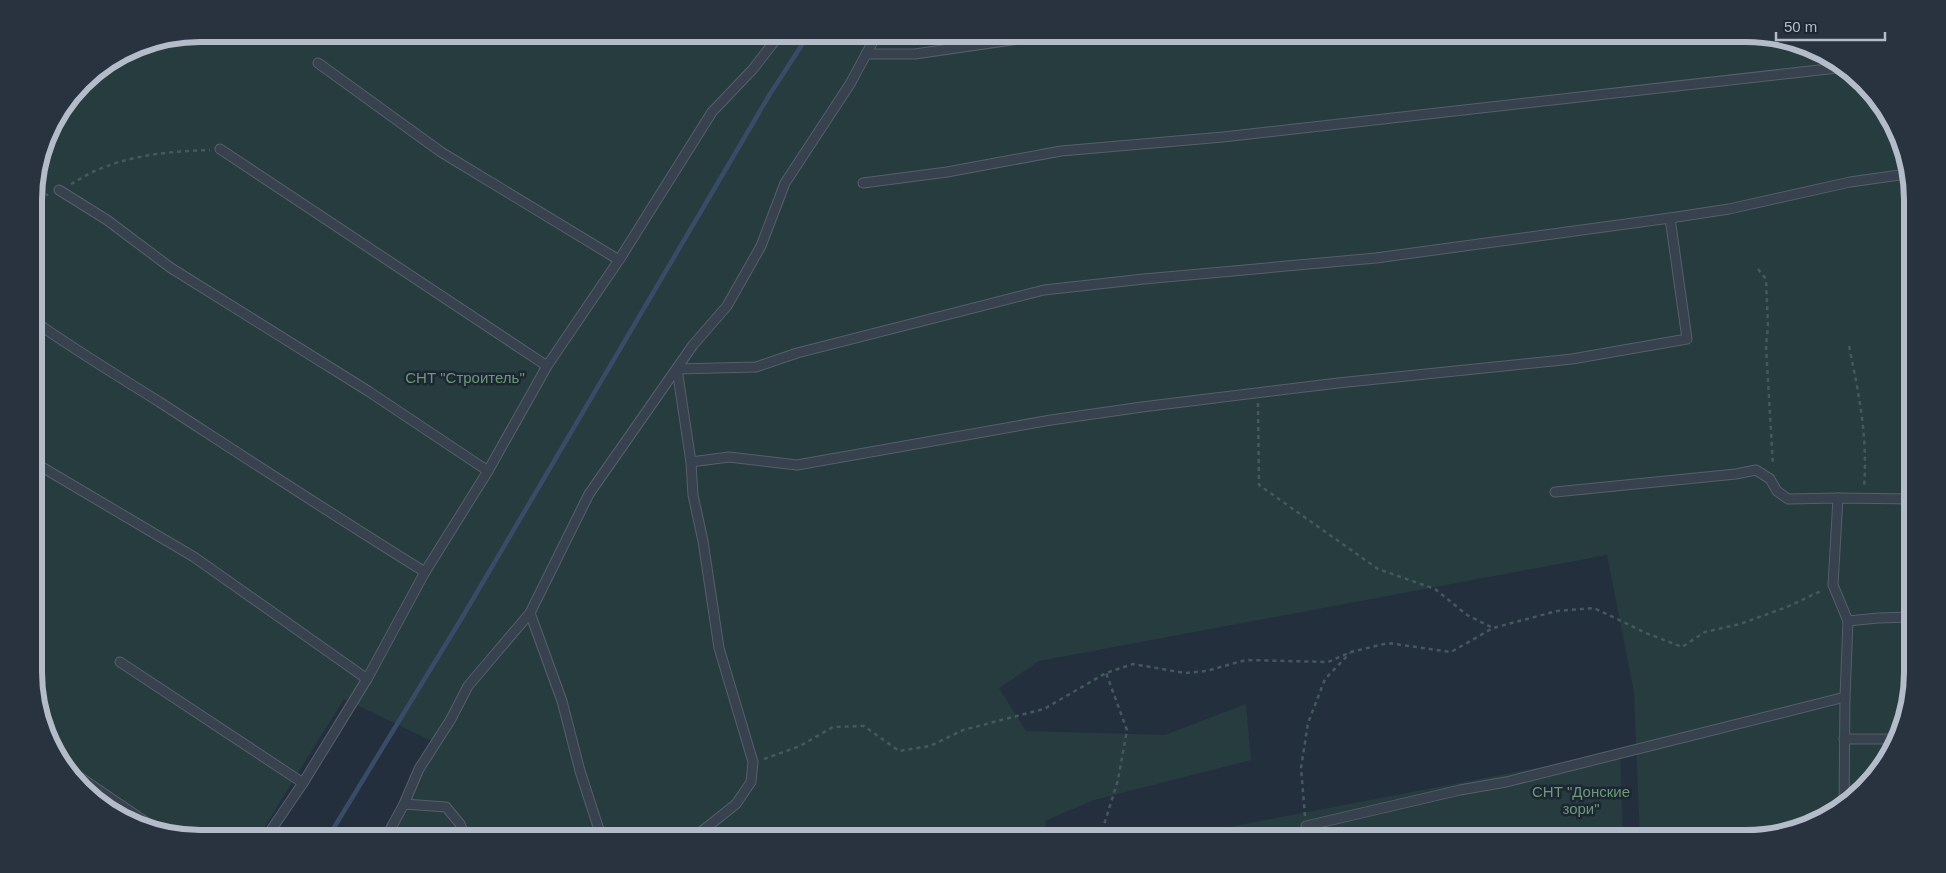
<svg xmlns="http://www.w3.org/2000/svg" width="1946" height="873" font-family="Arial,sans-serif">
  <rect width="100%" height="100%" fill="#242f3e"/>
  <!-- green -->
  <g fill="#263c3f">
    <polygon points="200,34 1746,34 1809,46 1878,99 1911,179 1912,673 1900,736 1878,774 1839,811 1756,839 1640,839 1634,692 1607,555 1039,661 999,688 1026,731 1165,735 1246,704 1251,760 1094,800 1045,821 1048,839 383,839 434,742 344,699 257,839 200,839 137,827 68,774 35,695 34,189 51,126 90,75 137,46"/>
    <polygon points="1620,752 1623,839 1167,839"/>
  </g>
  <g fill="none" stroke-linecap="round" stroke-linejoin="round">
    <!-- stream -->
    <polyline stroke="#394c67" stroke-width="4.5" points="327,839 463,616 770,94 809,34"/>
    <!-- lane casing -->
    <g stroke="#565f6c" stroke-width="11">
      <g id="lane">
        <polyline points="866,54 915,54 1053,34"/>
        <polyline points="318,63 441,152 619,260"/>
        <polyline points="220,149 547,366"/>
        <polyline points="1904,163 1911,185"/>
        <polyline points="863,183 947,172 1061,151 1223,137 1837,68"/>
        <polyline points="59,190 107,220 171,268 368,391 488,471"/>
        <path d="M 34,321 C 75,350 118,376 161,403 C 249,460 336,517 425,572"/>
        <polyline points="677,369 756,367 797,353 1044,290 1144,279 1376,258 1670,218 1729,209 1850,182 1907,174"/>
        <polyline points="677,369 691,462 693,495 703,541 719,648 753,762 751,782 736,804 692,839"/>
        <polyline points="691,462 729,457 797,465 1051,420 1142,407 1338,383 1572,359 1687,339 1670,218"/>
        <polyline points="35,463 194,557 367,679"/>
        <polyline points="1555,492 1736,474 1756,470 1770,479 1777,491 1788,499 1838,498 1912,499"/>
        <polyline points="1838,498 1833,585 1848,621 1845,697 1844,806"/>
        <polyline points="530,613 562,701 580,771 602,839"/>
        <polyline points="1848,621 1878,618 1912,617"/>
        <polyline points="120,662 303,783"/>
        <polyline points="1844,739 1898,739"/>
        <polyline points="65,767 159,831"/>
        <polyline points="404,804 446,807 460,824 466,839"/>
        <polyline points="265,839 303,783 367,679 425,572 488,471 547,366 619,260 712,112 753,69 780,34"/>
        <polyline points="385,839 404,804 419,769 451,719 468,686 530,613 589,494 693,345 727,306 761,246 785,183 850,84 877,34"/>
        <polyline points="1309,839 1306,826 1460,790 1506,782 1845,697"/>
      </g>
    </g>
    <!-- path -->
    <g stroke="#44595c" stroke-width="2.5" stroke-dasharray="4 4" stroke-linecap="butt">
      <path d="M 71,184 C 79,180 87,174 95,171 C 130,155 172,151 210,150"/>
      <polyline points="34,206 48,194"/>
      <polyline points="1758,269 1766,279 1768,326 1766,346 1773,466"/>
      <path d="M 1849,346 C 1859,395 1868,437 1864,487"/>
      <polyline points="1258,403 1259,485 1378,569 1435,589 1467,615 1493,628"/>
      <polyline points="764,759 800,746 833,727 864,726 899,751 930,746 963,730 1044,709 1106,673 1133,664 1185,673 1206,671 1246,660 1328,662 1351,652 1388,643 1451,652 1493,628 1557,611 1594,608 1646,633 1682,647 1705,632 1740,624 1787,607 1823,590"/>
      <polyline points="1305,816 1301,768 1308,723 1325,679 1350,653"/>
      <polyline points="1103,839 1103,828 1118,780 1127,730 1106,673"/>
      <polyline points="1276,839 1297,830"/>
    </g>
    <!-- lane -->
    <use href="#lane" stroke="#38414e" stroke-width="9"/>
  </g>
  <g text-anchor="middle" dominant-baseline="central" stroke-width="5" stroke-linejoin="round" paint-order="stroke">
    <!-- park labels -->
    <g font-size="15" fill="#6b9a76" stroke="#1d2633">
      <text x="465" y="377">СНТ "Строитель"</text>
      <text x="1581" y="791">СНТ "Донские<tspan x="1581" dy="17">зори"</tspan></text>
    </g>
  </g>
  <!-- crop -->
  <path d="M0 0H1946V873H0ZM200 42H1746A158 158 0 0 1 1904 200V672A158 158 0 0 1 1746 830H200A158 158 0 0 1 42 672V200A158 158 0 0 1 200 42Z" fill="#29323f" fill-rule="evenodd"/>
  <path fill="none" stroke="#b4bcc9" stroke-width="6" d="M200 42H1746A158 158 0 0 1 1904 200V672A158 158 0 0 1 1746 830H200A158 158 0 0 1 42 672V200A158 158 0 0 1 200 42Z"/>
  <!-- scale -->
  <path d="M1776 32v8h109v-8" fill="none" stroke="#b4bcc9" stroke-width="2.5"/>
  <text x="1784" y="32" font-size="15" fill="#b4bcc9" stroke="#1d2633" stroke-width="4" paint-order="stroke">50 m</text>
</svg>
